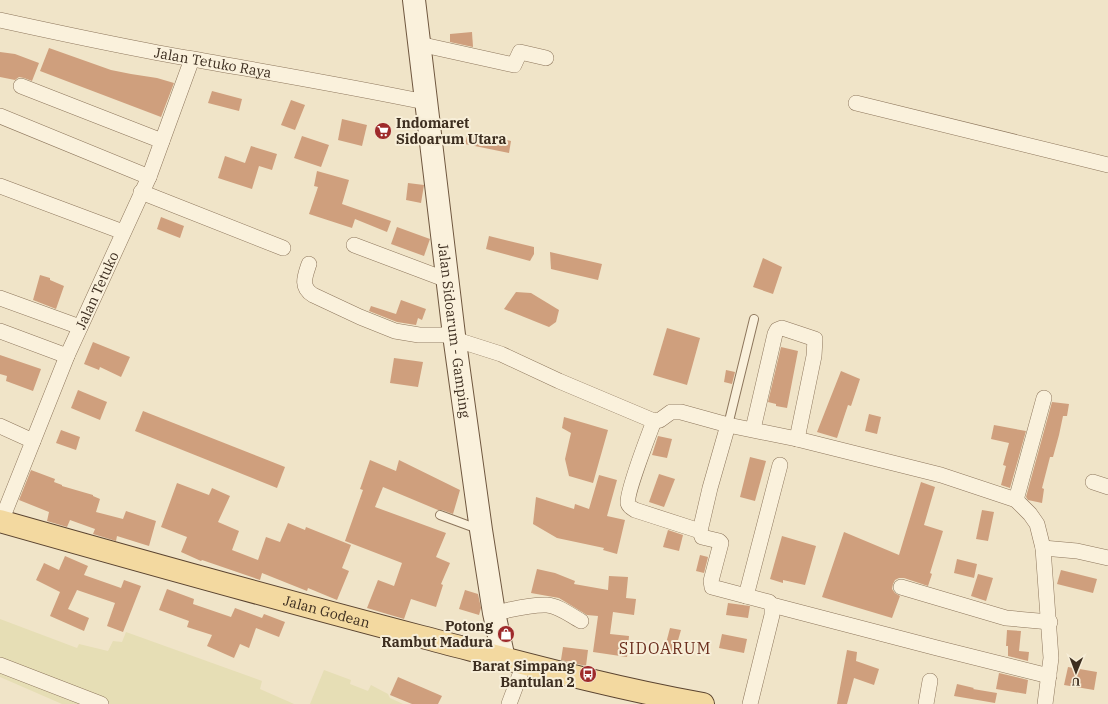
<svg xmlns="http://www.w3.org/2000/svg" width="1108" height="704" font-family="'IBM Plex Serif',serif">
  <rect width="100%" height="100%" fill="#f0e4c8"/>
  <!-- farmland -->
  <g fill="#e6deb5">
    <polygon points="0,619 77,648 79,644 108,651 113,641 122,642 126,632 262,681 260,689 294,704 62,704 0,677"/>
    <polygon points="324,670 351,680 350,684 368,691 371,685 388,694 390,698 403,704 310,704"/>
  </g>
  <!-- building -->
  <g fill="#cf9f7d">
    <polygon points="472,32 473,47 450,42 450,34"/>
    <polygon points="49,48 111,70 131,74 157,78 174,83 161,117 40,71"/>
    <polygon points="0,52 15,54 39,63 32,81 24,78 19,77 15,80 0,77"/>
    <polygon points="212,91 242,99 239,111 208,103"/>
    <polygon points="291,100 305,105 295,130 281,125"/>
    <polygon points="342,119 367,125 362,146 338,140"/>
    <polygon points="468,132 511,141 509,153 465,144"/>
    <polygon points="302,136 329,145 321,167 294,158"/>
    <polygon points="251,146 277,154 272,170 259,166 252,189 218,178 225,156 245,163"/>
    <polygon points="317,171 349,180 342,204 391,221 387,232 355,219 352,228 309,214 318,187 314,186"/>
    <polygon points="408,183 424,185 421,203 406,200"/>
    <polygon points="161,217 184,226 180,238 157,229"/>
    <polygon points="397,227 430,239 424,256 391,244"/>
    <polygon points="489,236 534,247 534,254 530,261 486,249"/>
    <polygon points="550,252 602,264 598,280 551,269"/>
    <polygon points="763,258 782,267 773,294 753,287"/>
    <polygon points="40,275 50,278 50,280 64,286 56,309 33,300"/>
    <polygon points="516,292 531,293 559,310 556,322 549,327 504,309"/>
    <polygon points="401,300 426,309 422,320 418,318 416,325 397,322 369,311 371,306 396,314"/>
    <polygon points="667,328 700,338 687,385 653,375"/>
    <polygon points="93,342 130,357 121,377 100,367 99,370 84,364"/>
    <polygon points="781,347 798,351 787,408 776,406 776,404 768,402"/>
    <polygon points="0,355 41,369 33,391 6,381 7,376 0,374"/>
    <polygon points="394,358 423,362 418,387 390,383"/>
    <polygon points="726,370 735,372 732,384 724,382"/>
    <polygon points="841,371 860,379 851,406 848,405 837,438 817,432"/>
    <polygon points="78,390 107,402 100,420 71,408"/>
    <polygon points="1052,402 1069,404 1067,416 1063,416 1059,435 1053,457 1050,457 1042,488 1044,489 1042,503 1028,500 1026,497"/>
    <polygon points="143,411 285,467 277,488 135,431"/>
    <polygon points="869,414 881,417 877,434 865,431"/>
    <polygon points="564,417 608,430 593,483 569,476 565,459 571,433 562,428"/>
    <polygon points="994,425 1026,431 1010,488 1001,485 1006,466 1003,465 1009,443 991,439"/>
    <polygon points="61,430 80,437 76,450 56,443"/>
    <polygon points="658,436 672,439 667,458 652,455"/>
    <polygon points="750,457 766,461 755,501 740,497"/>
    <polygon points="370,460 396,471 399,460 460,490 453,514 442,510 438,510 383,487 375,507 446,533 436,557 450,563 441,584 443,585 436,607 411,599 404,619 367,608 378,580 394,586 402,563 345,541 363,490 360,489"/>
    <polygon points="31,470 55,479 54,482 62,485 62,486 93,495 93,496 100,499 96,512 123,519 126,511 156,521 149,546 117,536 116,541 93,534 95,529 70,520 67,527 47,521 49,512 19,500"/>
    <polygon points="659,474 675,479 664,507 649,502"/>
    <polygon points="599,475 617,480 607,516 625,520 617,554 603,550 604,548 557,538 533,524 536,497 574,509 575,504 589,509"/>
    <polygon points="921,482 935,487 924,525 943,531 930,573 932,574 928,586 904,578 899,578 895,580 893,584 892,589 895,593 900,596 892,618 822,597 844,532 899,555"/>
    <polygon points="177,483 209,495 212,488 230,496 218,522 239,531 232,550 258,560 266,537 280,542 288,523 305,530 306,527 351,545 342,568 349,571 337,600 308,588 307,591 262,573 260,580 202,560 201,561 181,552 187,537 161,527"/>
    <polygon points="982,510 994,512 988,541 976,539"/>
    <polygon points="668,530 683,535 679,551 663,547"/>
    <polygon points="782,536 816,546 805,585 783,580 783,583 770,579"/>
    <polygon points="700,555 708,557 704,573 696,571"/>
    <polygon points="65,556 88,566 84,575 121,588 124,580 141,586 123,632 107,626 115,603 77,590 68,609 89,618 84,631 50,616 60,592 36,580 44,563 59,570"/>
    <polygon points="957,559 977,564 974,578 954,573"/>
    <polygon points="537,569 555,573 575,581 574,584 608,590 609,576 628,577 626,598 636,599 634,615 613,612 610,634 629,636 627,657 593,652 598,616 587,615 559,598 531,593"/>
    <polygon points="1061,570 1097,579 1093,593 1057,584"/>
    <polygon points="978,574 993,578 986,601 971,596"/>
    <polygon points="167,589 194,599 193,604 231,617 235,608 262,618 264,614 285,622 279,637 256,628 249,648 240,644 234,658 207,646 212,635 187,627 189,621 159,610"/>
    <polygon points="465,590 478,594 481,608 479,615 459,609"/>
    <polygon points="728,603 750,606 748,618 726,615"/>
    <polygon points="670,628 681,630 674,654 664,651"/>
    <polygon points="1007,630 1021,631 1019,651 1029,652 1028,661 1008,656 1008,646 1006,646"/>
    <polygon points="722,634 747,639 744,653 719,648"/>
    <polygon points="563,647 588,650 586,666 561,660"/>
    <polygon points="847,650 857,652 856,661 879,669 874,685 854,678 847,704 837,704"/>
    <polygon points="1068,667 1097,672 1094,690 1064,685"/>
    <polygon points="999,673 1028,680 1026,694 996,689"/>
    <polygon points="398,677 442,696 438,704 412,704 390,695"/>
    <polygon points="957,684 974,688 973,689 997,693 995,703 954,696"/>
  </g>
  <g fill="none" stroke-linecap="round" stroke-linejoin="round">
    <!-- lane casing -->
    <g stroke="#8d765c" stroke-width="10">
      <g id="lane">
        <polyline points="728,425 754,319"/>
        <polyline points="440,515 478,529"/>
      </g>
    </g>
    <!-- street casing -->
    <g stroke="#8d765c" stroke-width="16">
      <g id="street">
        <path id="s1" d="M 0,20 C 64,34 128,48 193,59 C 271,73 348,86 425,102"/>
        <polyline points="419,44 514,65 520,52 546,58"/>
        <polyline points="21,86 162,141"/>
        <polyline points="856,103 1108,165"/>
        <polyline points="0,116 149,177"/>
        <polyline points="0,186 123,232"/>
        <polyline points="141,192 283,248"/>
        <polyline points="354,245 447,280"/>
        <path d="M 309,264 C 305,276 300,287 313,295 L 360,317 L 395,331 L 419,335 L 454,335"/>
        <polyline points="0,298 80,327"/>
        <polyline points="0,331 67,356"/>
        <polyline points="454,339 501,354 559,381 654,421 660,420 671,412 681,412 728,425 797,439 941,475 1016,500 1030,514 1037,524 1043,548 1051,658 1045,704"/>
        <path d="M 654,421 C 649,434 626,494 628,503 C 629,507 632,508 635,510 L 700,531"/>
        <polyline points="728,425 710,488 700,531 702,537 719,541 721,543 711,581 712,587 769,602 772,605 937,648 1049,676"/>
        <polyline points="0,426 33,441"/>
        <polyline points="753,429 775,334 777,330 782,328 815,339 814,356 797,439"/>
        <polyline points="1093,482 1108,487"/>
        <polyline points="1016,500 1044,398"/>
        <path id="s2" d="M 0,524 L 67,356 L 149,177 L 192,59"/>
        <polyline points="1043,548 1077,551 1108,558"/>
        <polyline points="901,587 1006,618 1050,622"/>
        <polyline points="746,596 780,465"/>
        <path d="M 494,613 C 511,610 530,604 547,605 C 559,606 570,615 581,621"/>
        <polyline points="0,665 101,704"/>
        <polyline points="509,704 524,664"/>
        <polyline points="750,704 772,615 772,605"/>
        <polyline points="926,704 930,681"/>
      </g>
    </g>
    <!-- secondary casing -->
    <g stroke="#6f573f" stroke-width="24">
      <g id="secondary">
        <path id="s3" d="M 414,0 L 454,335 L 481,530 L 494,613 L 504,659"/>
      </g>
    </g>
    <!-- primary casing -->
    <g stroke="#5b4430" stroke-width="24">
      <g id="primary">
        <path id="s4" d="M 0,521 C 141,561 281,600 422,637 C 515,661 608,687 703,704"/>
      </g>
    </g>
    <!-- lane -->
    <use href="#lane" stroke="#faf1dc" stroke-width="8"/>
    <!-- street -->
    <use href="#street" stroke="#faf1dc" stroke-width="15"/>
    <!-- secondary -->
    <use href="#secondary" stroke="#faf1dc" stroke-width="22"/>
    <!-- primary -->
    <use href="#primary" stroke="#f3d9a0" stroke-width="22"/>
  </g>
  <!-- icons -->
  <defs>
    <g id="supermarket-disc" transform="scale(0.9)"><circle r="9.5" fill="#9e2a2b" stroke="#f7eed8"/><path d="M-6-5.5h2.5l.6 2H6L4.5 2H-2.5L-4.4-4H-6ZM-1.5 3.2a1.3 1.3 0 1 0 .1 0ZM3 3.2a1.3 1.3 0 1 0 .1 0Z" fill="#fff"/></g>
    <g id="shop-disc" transform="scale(0.9)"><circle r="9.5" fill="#9e2a2b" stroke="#f7eed8"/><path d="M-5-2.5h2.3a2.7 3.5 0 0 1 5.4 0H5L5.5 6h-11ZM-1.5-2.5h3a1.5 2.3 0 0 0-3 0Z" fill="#fff"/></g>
    <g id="bus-disc" transform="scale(0.9)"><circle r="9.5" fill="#9e2a2b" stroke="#f7eed8"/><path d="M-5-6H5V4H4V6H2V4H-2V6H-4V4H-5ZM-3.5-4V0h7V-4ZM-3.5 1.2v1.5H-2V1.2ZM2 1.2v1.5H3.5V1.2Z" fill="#fff"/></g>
  </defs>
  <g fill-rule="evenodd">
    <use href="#supermarket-disc" x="383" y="131"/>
    <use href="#shop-disc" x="506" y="634"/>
    <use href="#bus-disc" x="588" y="674"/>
  </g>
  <g text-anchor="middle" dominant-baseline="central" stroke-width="4" stroke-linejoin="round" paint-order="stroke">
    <!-- street labels -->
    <g font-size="14" fill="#3d2e20" stroke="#f7eed8">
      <text stroke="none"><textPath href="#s1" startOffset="217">Jalan Tetuko Raya</textPath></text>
      <text stroke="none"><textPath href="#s2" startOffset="253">Jalan Tetuko</textPath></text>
      <text stroke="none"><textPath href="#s3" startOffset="333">Jalan Sidoarum - Gamping</textPath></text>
      <text stroke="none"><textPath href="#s4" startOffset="339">Jalan Godean</textPath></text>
    </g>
    <!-- poi labels -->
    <g font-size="14" font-weight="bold" fill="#3d2e20" stroke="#f7eed8" text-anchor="end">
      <text x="396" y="123" text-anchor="start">Indomaret<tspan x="396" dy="16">Sidoarum Utara</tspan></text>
      <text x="493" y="626">Potong<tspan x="493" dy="16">Rambut Madura</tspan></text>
      <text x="575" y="666">Barat Simpang<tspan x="575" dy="16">Bantulan 2</tspan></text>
    </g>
    <!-- quarter labels -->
    <g font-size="16" letter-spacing="1" fill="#6b2e1e" stroke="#f7eed8">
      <text x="665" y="648">SIDOARUM</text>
    </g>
  </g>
  <!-- north arrow -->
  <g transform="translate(1076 672) rotate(181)" stroke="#f7eed8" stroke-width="3" paint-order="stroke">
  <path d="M0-3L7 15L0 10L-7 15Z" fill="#3d2e20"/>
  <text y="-6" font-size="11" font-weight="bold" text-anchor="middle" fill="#3d2e20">U</text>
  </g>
</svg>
